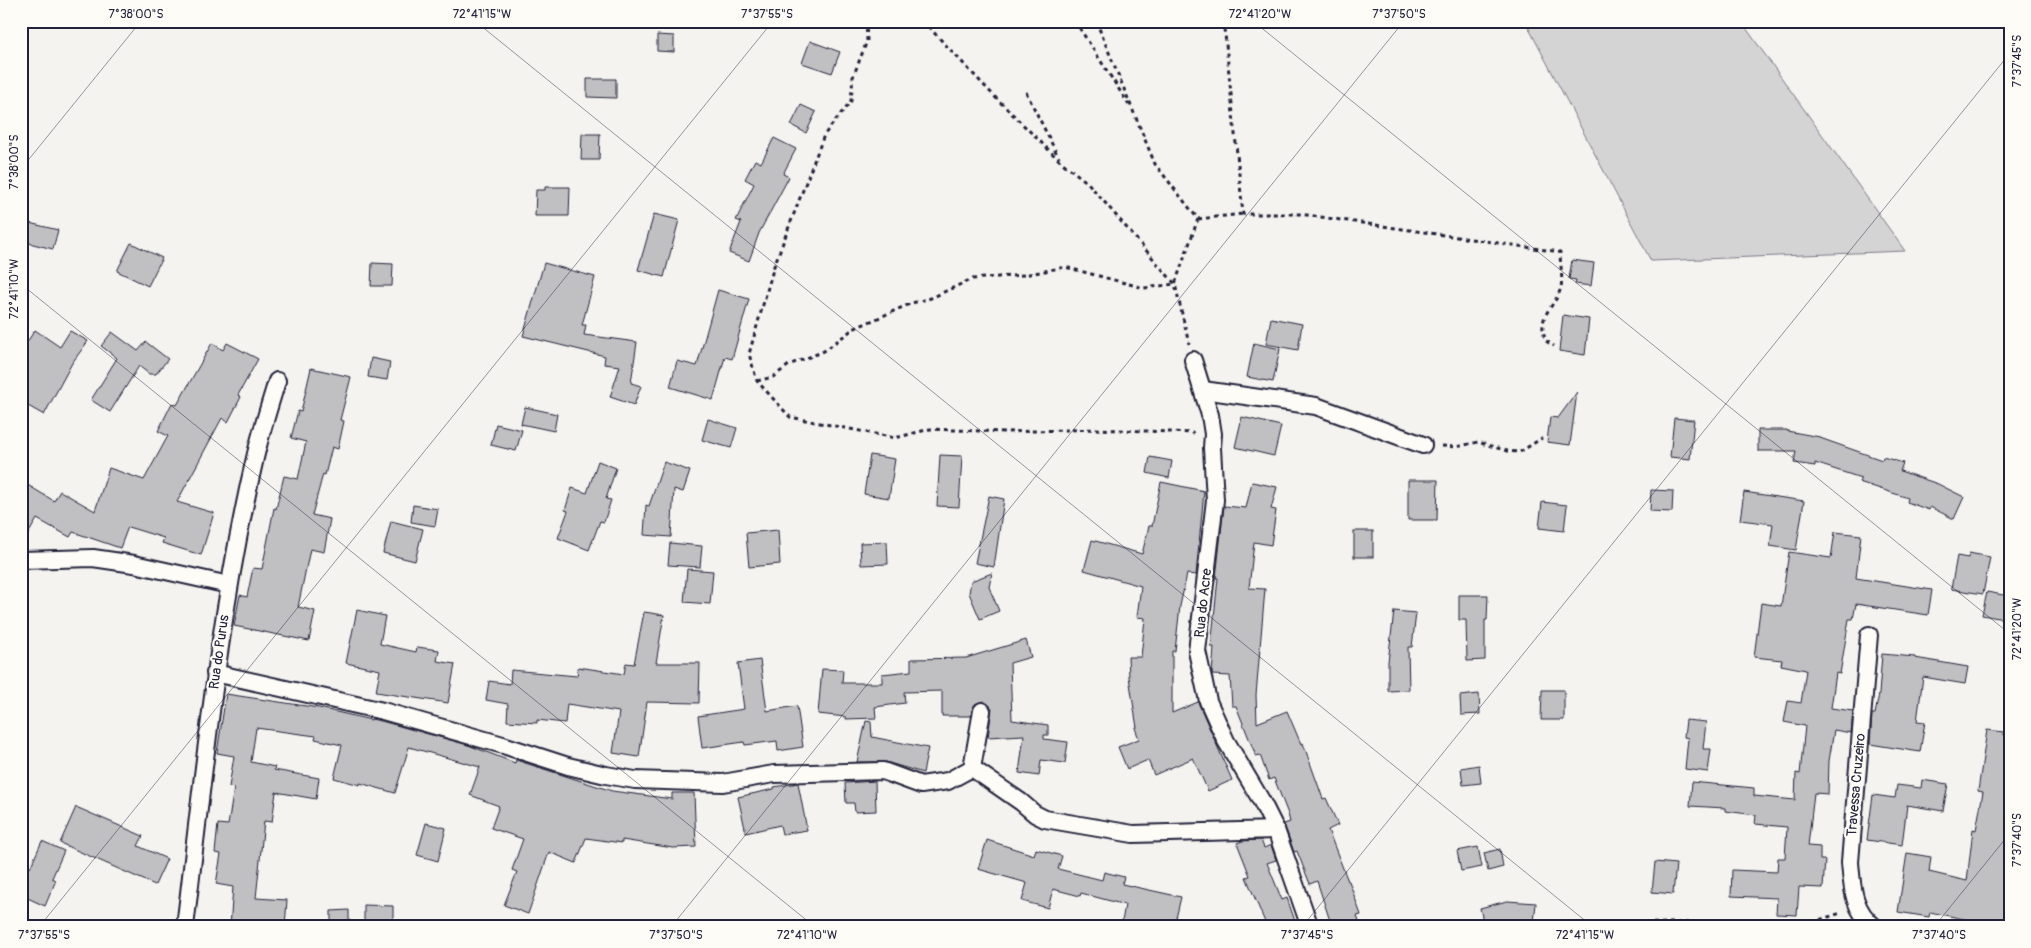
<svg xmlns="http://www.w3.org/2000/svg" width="2031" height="948" font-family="Pangolin,sans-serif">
  <rect width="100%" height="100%" fill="#f4f3ef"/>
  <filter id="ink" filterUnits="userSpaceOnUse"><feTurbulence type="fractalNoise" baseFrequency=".02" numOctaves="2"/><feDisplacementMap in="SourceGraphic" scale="10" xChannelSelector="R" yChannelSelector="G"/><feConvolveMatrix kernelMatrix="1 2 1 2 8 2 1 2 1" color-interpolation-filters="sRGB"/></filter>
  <g filter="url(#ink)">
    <!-- green -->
    <polygon fill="#d5d4d5" stroke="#7c7b88" points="1525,21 1741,21 1905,251 1651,261"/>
    <!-- building -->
    <g fill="#c0bfc2" stroke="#22223b">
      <polygon points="657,35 674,36 674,52 657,51"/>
      <polygon points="810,41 840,52 832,73 802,63"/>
      <polygon points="587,79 616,79 616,98 587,97"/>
      <polygon points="801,105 816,112 806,133 791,125"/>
      <polygon points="582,134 600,134 599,160 581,160"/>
      <polygon points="774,138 796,149 783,174 789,177 759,233 749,261 729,253 741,222 736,220 754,184 745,179 755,160 761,163"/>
      <polygon points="545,187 570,187 569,216 535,216 536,190 545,190"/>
      <polygon points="654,214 679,220 664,277 638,270"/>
      <polygon points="21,221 58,230 53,249 21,241"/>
      <polygon points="131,243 162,258 148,286 117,271"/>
      <polygon points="1572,260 1594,263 1591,286 1575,284 1576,280 1569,279"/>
      <polygon points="372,263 393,264 392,286 371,286"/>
      <polygon points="544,263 595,277 582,325 586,325 584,335 637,342 631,383 641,386 634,405 610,397 620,366 604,364 605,356 523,336"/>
      <polygon points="718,290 749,299 732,359 725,357 713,400 670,387 677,361 697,366"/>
      <polygon points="1563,315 1589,319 1585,355 1559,351"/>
      <polygon points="1271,318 1302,324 1298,350 1266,344"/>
      <polygon points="35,330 60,347 70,331 88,341 72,363 44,415 21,402 21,351"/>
      <polygon points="112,332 138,351 146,342 168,359 156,374 149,374 139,366 110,412 91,400 117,358 101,346"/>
      <polygon points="212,343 223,350 227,343 258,359 238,395 241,397 228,422 222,418 177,502 214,513 201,555 162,543 164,538 128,527 120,548 73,532 70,537 37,519 21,546 21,481 54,501 60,491 95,511 109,468 144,480 168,436 158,431 172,403 177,405"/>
      <polygon points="1254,343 1280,349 1273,382 1247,377"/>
      <polygon points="371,358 390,362 387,380 368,377"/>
      <polygon points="311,368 351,377 340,420 344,421 338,449 332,447 325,475 323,474 312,515 330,519 324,552 310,549 298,607 315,611 309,641 234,626 240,595 247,597 253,568 262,569 274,508 276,509 284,476 298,479 306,442 291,438 298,411 301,412"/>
      <polygon points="1577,392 1570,445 1547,442 1550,417 1558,418"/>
      <polygon points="525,407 557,414 554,431 521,424"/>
      <polygon points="1242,417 1281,426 1274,456 1235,447"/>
      <polygon points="1674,418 1694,420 1690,459 1670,457"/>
      <polygon points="708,419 737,428 731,448 702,440"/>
      <polygon points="496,424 522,430 516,451 491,445"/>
      <polygon points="1758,430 1787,430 1787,431 1820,437 1820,438 1882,460 1883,457 1903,463 1900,471 1938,484 1964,497 1954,519 1930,507 1929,510 1907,502 1908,498 1859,482 1861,478 1815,463 1815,466 1794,463 1796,451 1758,451"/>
      <polygon points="870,455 895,459 889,498 864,494"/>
      <polygon points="940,455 962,456 959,507 937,506"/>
      <polygon points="1150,457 1172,461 1169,478 1147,473"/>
      <polygon points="598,461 616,468 606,499 611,500 604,522 600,521 589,550 558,538 568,511 565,510 572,488 587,493"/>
      <polygon points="664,462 690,471 683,492 674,489 671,537 644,535 646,505 649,506"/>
      <polygon points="1408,480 1438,480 1437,520 1408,520"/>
      <polygon points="1161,482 1204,491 1196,575 1187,574 1180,606 1175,651 1172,651 1172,713 1198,702 1232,780 1208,791 1193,758 1154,775 1148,760 1127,769 1118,747 1139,739 1135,728 1137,728 1129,677 1128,657 1141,657 1145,618 1137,617 1141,586 1084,570 1092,540 1142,554 1149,526 1152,526"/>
      <polygon points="1252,482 1277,487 1271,509 1276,510 1271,545 1254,542 1249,588 1265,589 1256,695 1257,723 1287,711 1301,744 1303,743 1323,799 1326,798 1338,825 1328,830 1348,881 1349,881 1361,915 1357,916 1361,927 1332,927 1317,881 1310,884 1297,851 1294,852 1284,824 1290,822 1288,814 1274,778 1269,780 1260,755 1256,756 1236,706 1232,706 1230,676 1212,675 1214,647 1211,647 1218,578 1216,578 1224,506 1246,508"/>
      <polygon points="1651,490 1673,491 1672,512 1650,511"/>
      <polygon points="1744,492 1804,501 1796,550 1770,546 1773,524 1740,520"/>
      <polygon points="989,496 1004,499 994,567 975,563"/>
      <polygon points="1542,502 1567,505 1564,531 1539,528"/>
      <polygon points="413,505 438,509 435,526 411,522"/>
      <polygon points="391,521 423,529 415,561 383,553"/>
      <polygon points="778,530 780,564 749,567 746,533"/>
      <rect x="1354" y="531" width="19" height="26"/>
      <polygon points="1835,532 1861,535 1856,578 1932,590 1928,615 1856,604 1853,619 1849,619 1840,674 1836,673 1831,708 1853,711 1851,733 1834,730 1829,761 1828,794 1814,793 1808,846 1820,847 1820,860 1825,860 1823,888 1799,887 1797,915 1776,914 1777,898 1731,896 1732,870 1777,872 1778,858 1785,858 1787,827 1755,824 1756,815 1725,811 1725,808 1690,806 1692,782 1754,788 1754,796 1795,800 1796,773 1800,774 1805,726 1784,722 1788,701 1801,703 1806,670 1781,665 1782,660 1754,657 1761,603 1781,606 1789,552 1831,558"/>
      <polygon points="887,542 888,564 861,565 860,543"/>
      <polygon points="670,543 702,546 700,567 668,565"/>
      <polygon points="1969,553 1990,557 1983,594 1951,589 1957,556 1968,558"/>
      <polygon points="687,569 713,571 710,604 684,602"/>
      <polygon points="992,573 989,587 999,611 980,619 969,593 971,581"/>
      <polygon points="1987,592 2009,596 2004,619 1982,615"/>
      <polygon points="1459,595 1488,595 1487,620 1485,620 1485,660 1467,661 1466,620 1459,620"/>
      <polygon points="357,610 385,616 380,644 416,652 417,647 439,650 437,661 455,664 448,703 376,692 380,670 346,663"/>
      <polygon points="1394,611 1416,613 1412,647 1408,647 1409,690 1388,691 1388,662"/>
      <polygon points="644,612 664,615 656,663 700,663 699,703 647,702 639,757 613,753 619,712 567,704 565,723 537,720 537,723 507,721 508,704 486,700 489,681 510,684 511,670 577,676 578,667 624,674 626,663 634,664"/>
      <polygon points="1026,640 1031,657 1010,663 1012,720 1048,725 1048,735 1044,735 1044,739 1068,742 1065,763 1041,760 1039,776 1019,773 1024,735 988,737 992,708 984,701 975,704 971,716 942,716 942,691 904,692 905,703 875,707 876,718 846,719 846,717 818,714 822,669 843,670 842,683 882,683 882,674 911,671 911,659 966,658"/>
      <polygon points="1882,654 1915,657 1915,658 1968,667 1965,684 1923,677 1917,721 1925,722 1920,752 1870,744 1872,714 1875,714 1879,694"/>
      <polygon points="760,660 767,711 797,706 803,747 778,751 777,741 745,745 744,742 702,748 698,716 744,709 738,663"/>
      <polygon points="1542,690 1564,690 1564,720 1541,720"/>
      <polygon points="226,694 319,708 371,720 371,719 381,721 468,745 515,763 516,760 612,791 672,799 672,793 694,793 696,847 673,848 622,840 622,843 586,838 576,863 549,852 528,914 504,905 517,872 512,870 523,839 491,828 499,806 470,795 480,767 409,747 395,793 360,783 360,785 334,778 342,745 315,739 316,736 256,728 251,762 275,767 274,770 319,778 316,799 276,792 272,822 264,821 256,898 287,900 285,927 230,927 233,887 216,884 221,854 215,853 218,824 228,825 234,788 229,787 234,756 217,753"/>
      <polygon points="1479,694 1480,714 1461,715 1460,696"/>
      <polygon points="1686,720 1706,722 1703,749 1711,749 1708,772 1685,769 1688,738 1684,737"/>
      <polygon points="866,721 871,722 872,737 928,748 923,773 886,762 857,762"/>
      <polygon points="1987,730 2004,732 2004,735 2010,736 2010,897 2003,927 1930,912 1929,917 1898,912 1907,853 1931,857 1929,872 1967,881 1973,829 1976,830 1983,792 1978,791"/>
      <polygon points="1479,765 1481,783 1463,785 1461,768"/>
      <polygon points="1922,780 1948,784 1943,811 1907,805 1902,845 1867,840 1873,795 1895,798 1897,785 1921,788"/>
      <polygon points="875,781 876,811 855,812 854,803 846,803 845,783"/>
      <polygon points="798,783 807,830 782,834 780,825 746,833 738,797 774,789 774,787"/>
      <polygon points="76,807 143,836 138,846 167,859 155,885 60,843"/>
      <polygon points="426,823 446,828 438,861 417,855"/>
      <polygon points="987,840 1034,855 1036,849 1062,856 1058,869 1102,880 1104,872 1124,877 1122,884 1181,897 1174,927 1121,927 1125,905 1081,893 1080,896 1053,889 1048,908 1022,901 1027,883 978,869"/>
      <polygon points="1261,840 1264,848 1271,845 1276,860 1267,863 1282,900 1287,898 1297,927 1267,927 1246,877 1250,876 1237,843 1242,841"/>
      <polygon points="42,841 64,851 52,878 56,880 45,906 21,895 21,865 30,868"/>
      <polygon points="1478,847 1482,867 1461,871 1457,851"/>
      <polygon points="1500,849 1503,867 1488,871 1484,853"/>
      <polygon points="1655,862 1676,864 1673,894 1652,892"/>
      <polygon points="1507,901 1536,903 1534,922 1505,920 1484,925 1480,908"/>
      <polygon points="364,905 393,906 393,924 364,924"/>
      <polygon points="349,910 349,927 331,927 331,911"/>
    </g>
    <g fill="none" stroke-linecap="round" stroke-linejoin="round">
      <!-- minor casing -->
      <g stroke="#22223b" stroke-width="20">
        <g id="minor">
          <polyline points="1193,360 1210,415 1213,434 1212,448 1215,500 1197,651 1208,701 1226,741 1261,800 1276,830 1310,927"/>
          <polyline points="1203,390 1316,406 1423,445"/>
          <polyline points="21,560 93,558 134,564 229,585"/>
          <path d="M 1869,635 L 1850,862 C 1852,887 1853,911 1875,927"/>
          <polyline points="215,673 383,711 503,745 568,766 606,775 635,780 723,783 774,774 883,771 921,785 948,781 972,768"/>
          <polyline points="982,711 972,768 1021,802 1035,814 1045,819 1133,834 1276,830"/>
          <path d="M 185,927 C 204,770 219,612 255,458 C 261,432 269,407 277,381"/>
        </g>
      </g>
      <!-- path -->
      <g stroke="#22223b" stroke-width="3" stroke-dasharray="4 4" stroke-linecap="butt">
        <polyline points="866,21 867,41 853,77 851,101 824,135 774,266 749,354 757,381 790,417 895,438 930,429 1005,432 1096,429 1194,433"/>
        <polyline points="923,21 996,98 1060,161 1088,183 1175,284 1189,344"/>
        <polyline points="1075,21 1129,105"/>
        <path d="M 1222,21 L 1225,34 L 1243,214 L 1300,214 L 1560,252 C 1560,263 1563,276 1561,287 C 1556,308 1535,314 1546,341 L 1554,346"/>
        <polyline points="1026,92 1059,158"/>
        <polyline points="1198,219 1243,214"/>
        <polyline points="757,381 773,377 789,365 824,351 853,329 912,303 931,298 972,279 1024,275 1065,267 1144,288 1175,284 1198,219 1155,164 1096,21"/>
        <polyline points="1442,446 1456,447 1478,442 1507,451 1520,452 1542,438"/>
        <polyline points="1605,924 1746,922 1764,927"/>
        <polyline points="1797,927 1841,913"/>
      </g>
      <!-- minor -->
      <use href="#minor" stroke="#fdfcf7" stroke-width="16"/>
    </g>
  </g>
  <!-- ticks -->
  <path fill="none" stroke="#22223b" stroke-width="1" stroke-opacity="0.45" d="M 475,21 L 1593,927M 1253,21 L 2010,634M 21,169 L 141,21M 21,284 L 815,927M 21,914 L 37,927M 39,927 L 773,21M 671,927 L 1404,21M 1302,927 L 2010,53M 1934,927 L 2010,833"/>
  <g text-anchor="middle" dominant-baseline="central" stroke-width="4.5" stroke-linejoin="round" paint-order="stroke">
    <!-- street labels -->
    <g font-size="14" fill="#22223b" stroke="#fdfcf7">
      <text transform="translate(1203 603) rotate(-84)">Rua do Acre</text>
      <text transform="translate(219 652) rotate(-82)">Rua do Purus</text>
      <text transform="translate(1856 785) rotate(-85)">Travessa Cruzeiro</text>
    </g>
  </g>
  <!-- margin -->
  <rect width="2031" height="948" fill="none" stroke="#fdfcf7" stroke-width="55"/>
  <rect x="28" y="28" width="1976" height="892" fill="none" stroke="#22223b" stroke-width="2"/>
  <g font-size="12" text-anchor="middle" fill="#22223b">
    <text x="136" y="18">7°38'00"S</text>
    <text x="482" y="18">72°41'15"W</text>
    <text x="767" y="18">7°37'55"S</text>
    <text x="1260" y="18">72°41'20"W</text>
    <text x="1399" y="18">7°37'50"S</text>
    <text transform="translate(2017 61) rotate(-90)" y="4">7°37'45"S</text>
    <text transform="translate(14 162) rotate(-90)" y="4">7°38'00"S</text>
    <text transform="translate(14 289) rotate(-90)" y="4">72°41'10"W</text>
    <text transform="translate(2017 629) rotate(-90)" y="4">72°41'20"W</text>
    <text transform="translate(2017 840) rotate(-90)" y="4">7°37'40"S</text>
    <text x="44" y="939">7°37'55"S</text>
    <text x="676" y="939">7°37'50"S</text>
    <text x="807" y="939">72°41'10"W</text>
    <text x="1307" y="939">7°37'45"S</text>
    <text x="1585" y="939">72°41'15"W</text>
    <text x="1939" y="939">7°37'40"S</text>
  </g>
</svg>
